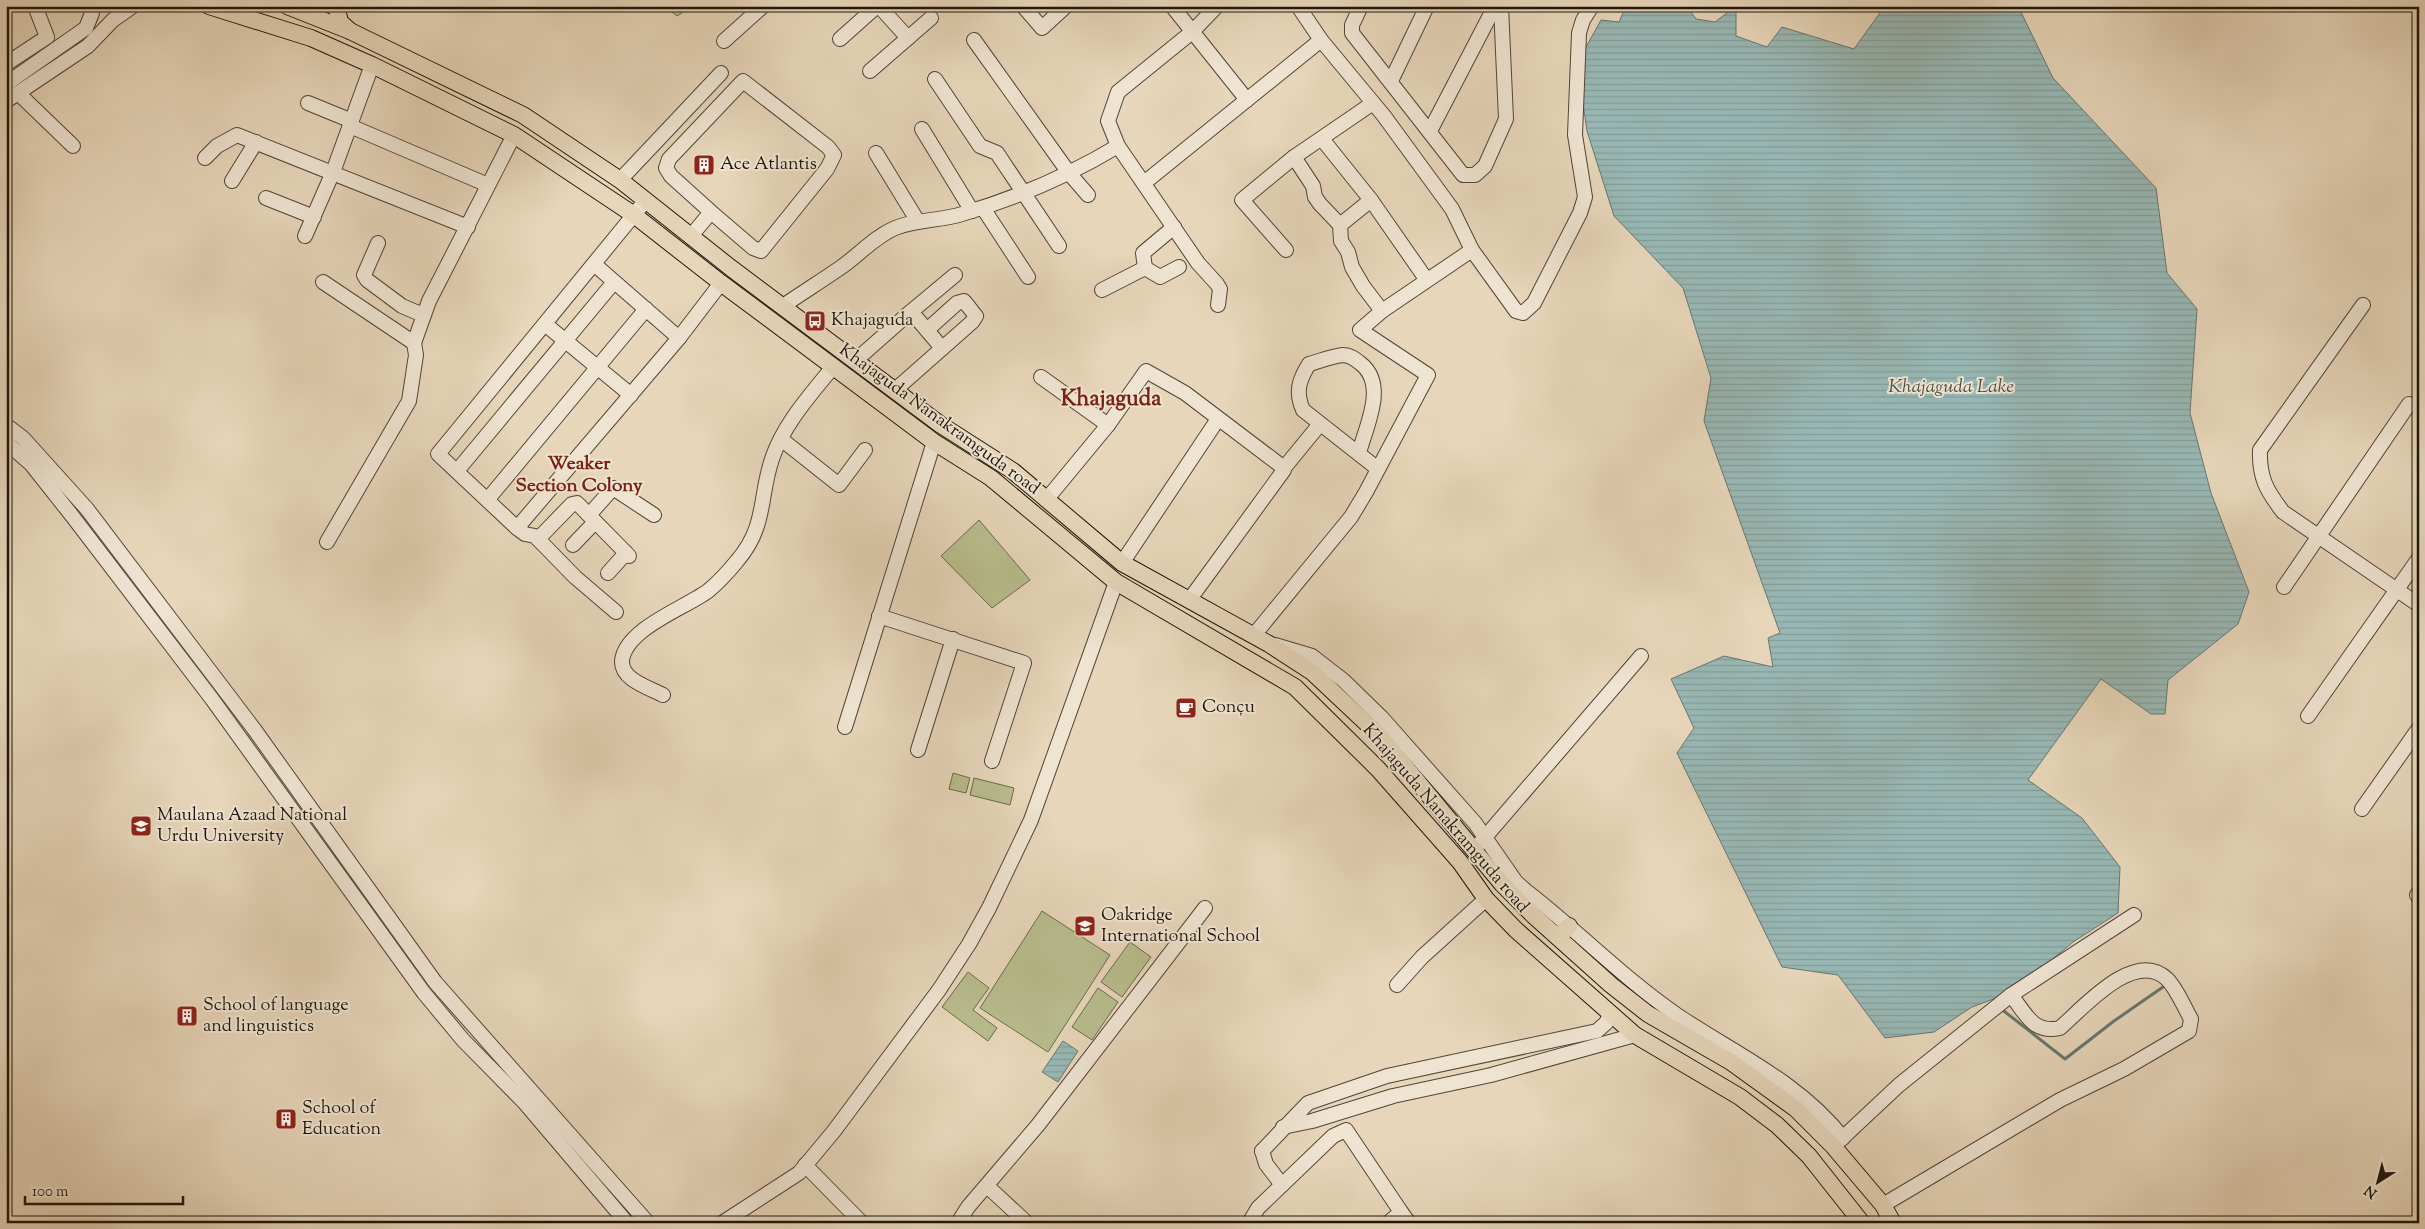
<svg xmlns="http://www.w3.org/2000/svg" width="2425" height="1229" font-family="'Sorts Mill Goudy',serif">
  <defs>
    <pattern id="grass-dots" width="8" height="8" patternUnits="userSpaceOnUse" patternTransform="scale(1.25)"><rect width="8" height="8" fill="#b8bd8e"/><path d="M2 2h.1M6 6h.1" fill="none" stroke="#9ea279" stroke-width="1.8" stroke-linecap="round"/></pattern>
    <pattern id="water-rules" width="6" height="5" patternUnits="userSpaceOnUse" patternTransform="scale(1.25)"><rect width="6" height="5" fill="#98b8b5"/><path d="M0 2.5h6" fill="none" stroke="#839d9a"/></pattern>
  </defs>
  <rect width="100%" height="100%" fill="#e7d6ba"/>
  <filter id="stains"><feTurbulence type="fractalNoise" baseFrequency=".004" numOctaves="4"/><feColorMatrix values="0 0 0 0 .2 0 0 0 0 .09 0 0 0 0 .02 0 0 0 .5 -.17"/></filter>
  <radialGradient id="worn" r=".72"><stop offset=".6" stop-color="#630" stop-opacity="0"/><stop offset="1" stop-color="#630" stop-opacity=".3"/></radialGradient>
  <!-- grass -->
  <polygon fill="url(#grass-dots)" stroke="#6a6a4c" points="664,6 692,6 677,16"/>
  <!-- park -->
  <g fill="#b8bd8e" stroke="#6a6a4c">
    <polygon points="979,520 1030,580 992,608 941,556"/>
    <polygon points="953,773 970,778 966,793 949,789"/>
    <polygon points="974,778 1014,788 1010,805 970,795"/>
    <polygon points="1042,911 1110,955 1048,1052 980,1008"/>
    <polygon points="1130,942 1151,957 1122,997 1101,982"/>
    <polygon points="968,972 989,988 973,1010 997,1028 988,1041 942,1007"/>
    <polygon points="1098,988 1118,1002 1092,1040 1072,1027"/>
  </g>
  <!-- water -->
  <g fill="url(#water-rules)" stroke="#677771">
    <polygon points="1626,6 1687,6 1696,19 1715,22 1736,6 1736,36 1767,47 1782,27 1854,49 1882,10 1883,6 2018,6 2053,78 2156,188 2167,273 2197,309 2190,413 2211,493 2249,592 2238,624 2168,680 2165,714 2151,714 2101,679 2028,780 2082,818 2120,867 2118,913 2073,942 2015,991 1972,1007 1934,1032 1885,1038 1838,975 1782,967 1677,753 1694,728 1671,679 1724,656 1773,667 1768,638 1780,633 1704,421 1711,378 1683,288 1614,216 1587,131 1577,63 1601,20 1619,22"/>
    <polygon points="1063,1041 1078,1051 1058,1082 1042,1072"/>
  </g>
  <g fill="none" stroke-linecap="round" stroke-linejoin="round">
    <!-- stream -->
    <polyline stroke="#677771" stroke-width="3" points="2000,1008 2065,1059 2114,1021 2163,987"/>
    <!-- minor casing -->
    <g stroke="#504637" stroke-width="16">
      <g id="minor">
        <polyline points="879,6 908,38"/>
        <polyline points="1023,6 1042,28 1066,6"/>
        <polyline points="1172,6 1247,100"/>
        <polyline points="1217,6 1192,32 1118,92 1108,121 1118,146 1198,263 1217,284 1220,289 1218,305"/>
        <polyline points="1298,6 1321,40 1384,116 1452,209 1472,250 1516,311 1523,313 1534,303 1580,213 1585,197 1575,135 1579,33 1583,20 1592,6"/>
        <polyline points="1361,6 1352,25 1352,33 1463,175 1475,175 1485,166 1506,119 1501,6"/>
        <polyline points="840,39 877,6"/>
        <polyline points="974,40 1069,173 1088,195"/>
        <polyline points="724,41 763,6"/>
        <polyline points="6,64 47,37 35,6"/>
        <polyline points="870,71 931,18"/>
        <polyline points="935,79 980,146 997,153 1059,246"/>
        <polyline points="1391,81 1427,6"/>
        <polyline points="6,84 86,28 92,13 90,6"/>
        <polyline points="18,93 73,146"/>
        <polyline points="6,101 88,46 113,20 133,6"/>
        <polyline points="308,103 352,121"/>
        <polyline points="350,126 488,185"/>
        <polyline points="922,129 972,211"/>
        <polyline points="1430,131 1495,6"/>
        <polyline points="1322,139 1371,200"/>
        <polyline points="876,153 917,220"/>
        <polyline points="1294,157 1313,186 1315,197 1320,204 1340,225 1341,241 1348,252 1352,267 1363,286 1382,311"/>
        <polyline points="205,158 217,146 237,135 468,227"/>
        <polyline points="620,180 721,73"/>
        <polyline points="232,181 256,142"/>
        <polyline points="1144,183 1321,40"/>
        <polyline points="266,198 314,217"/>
        <polyline points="646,200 438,454 517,528 679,338 721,283"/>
        <polyline points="983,208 1028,277"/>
        <polyline points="1340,225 1371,200 1426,279"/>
        <polyline points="305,236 333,172 372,65"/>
        <polyline points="691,236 711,212 671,176 666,168 669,159 743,81 828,147 834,155 827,169 761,251 753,248 711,212"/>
        <polyline points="378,243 364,275 367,280 402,306 423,315"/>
        <polyline points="1286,250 1242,200 1294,157 1373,103"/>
        <polyline points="594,264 679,338"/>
        <polyline points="1145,268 1143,253 1174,227"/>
        <polyline points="323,282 414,343 429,301 514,135"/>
        <polyline points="1102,290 1145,268 1160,277 1179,267"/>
        <path d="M 2363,305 L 2260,450 C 2259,477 2266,490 2283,512 L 2419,605"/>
        <path d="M 783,306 C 802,293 821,281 840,268 C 859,255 874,237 895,228 C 917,219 940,221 962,214 C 1016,198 1070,175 1118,146"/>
        <polyline points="907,315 955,275"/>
        <polyline points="545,324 631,395"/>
        <polyline points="855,361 907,315 914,315 942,348"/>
        <polyline points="1041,377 1108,425"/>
        <polyline points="895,390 972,322 976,316 964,301 957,303 927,330"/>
        <polyline points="6,425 23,438 87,509 254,729 435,982 648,1223"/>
        <polyline points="781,439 839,485 865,450"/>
        <polyline points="6,442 31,464 73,517 212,699 424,993 463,1040 524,1102 627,1223"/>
        <path d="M 1359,453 C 1366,426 1388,384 1360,363 C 1355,359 1350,355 1343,355 C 1332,356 1320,361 1309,364 C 1299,380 1295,392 1303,410 L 1378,469"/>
        <polyline points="457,471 614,282"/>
        <polyline points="488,499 646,309"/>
        <polyline points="1046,500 1108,425 1146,371 1185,393 1284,468"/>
        <polyline points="589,515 613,488 654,515"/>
        <polyline points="517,528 525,534 535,536 575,577 616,612"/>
        <polyline points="538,539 572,504 577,503 629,556"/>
        <polyline points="327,542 409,401 416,355 414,343"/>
        <polyline points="573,545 595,522"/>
        <polyline points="1122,563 1218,419"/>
        <polyline points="608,573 626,553"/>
        <polyline points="2284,587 2409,404"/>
        <polyline points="1190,599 1284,470 1284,468 1320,424"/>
        <polyline points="879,616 1024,663 992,761"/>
        <polyline points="1254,635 1351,517 1366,492 1428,375 1360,330 1382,311 1472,250"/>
        <path d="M 1275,645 L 1312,656 L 1343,680 L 1382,718 L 1475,823 L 1516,882 L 1525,890 C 1577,930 1623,978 1677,1015 C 1735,1054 1799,1082 1843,1138"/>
        <path d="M 663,695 C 650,688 621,680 622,661 C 625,629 685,608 708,591 C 719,582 728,572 737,561 C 767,526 759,497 772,459 C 783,425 811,394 833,367"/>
        <polyline points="2308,716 2419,558"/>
        <polyline points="845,727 934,442"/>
        <polyline points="918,750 953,639"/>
        <polyline points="2362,809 2419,728"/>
        <polyline points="1480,843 1641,656"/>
        <polyline points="2417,895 2419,893"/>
        <polyline points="1397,985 1422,957 1486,899"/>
        <polyline points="1283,1127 1312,1121 1393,1096 1491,1075 1635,1035"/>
        <polyline points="1836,1144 1899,1085 2011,995"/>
        <polyline points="1262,1151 1308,1103 1387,1076 1597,1031 1606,1023 1611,1013"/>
        <polyline points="1262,1151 1266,1164 1282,1185"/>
        <polyline points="805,1165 862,1223"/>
        <polyline points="987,1186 1027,1223"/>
        <path d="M 1883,1205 L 2060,1100 L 2124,1069 L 2189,1031 L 2191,1019 C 2184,1007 2177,989 2167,979 C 2135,948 2083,1008 2060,1028 C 2033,1034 2026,1014 2011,995 L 2134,915"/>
        <polyline points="1401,1212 1409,1223"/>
        <polyline points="722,1223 799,1173 834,1131 939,990 969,944 989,908 1031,820 1116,582"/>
        <polyline points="958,1223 968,1207 1038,1125 1205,908"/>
        <polyline points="1249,1223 1258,1208 1333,1136 1346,1130 1401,1212 1388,1223"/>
      </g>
    </g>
    <!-- major casing -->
    <g stroke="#1d160b" stroke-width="18">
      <g id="major">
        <polyline points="209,6 311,38 372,65 514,135 634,215 721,283 934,442 991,478 1116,582 1295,687 1378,769 1460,862 1486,899 1516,930 1635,1035 1740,1097 1777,1125 1809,1156 1862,1223"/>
        <polyline points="287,6 350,31 523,115 620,180 731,268 941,425 1013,471 1122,563 1269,644 1312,672 1379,735 1502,884 1534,916 1611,985 1648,1014 1731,1062 1796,1109 1833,1146 1883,1205 1893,1223"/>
        <polyline points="340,6 337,9 340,22 350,31"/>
        <polyline points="1558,937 1569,926"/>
      </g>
    </g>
    <!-- minor -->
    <use href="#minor" stroke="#efe4d2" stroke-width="14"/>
    <!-- major -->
    <use href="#major" stroke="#e7d6ba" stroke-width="16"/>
  </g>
  <!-- icons -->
  <defs>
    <g id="building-square" transform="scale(1.125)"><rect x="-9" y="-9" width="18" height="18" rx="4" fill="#8f2418" stroke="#efe4d2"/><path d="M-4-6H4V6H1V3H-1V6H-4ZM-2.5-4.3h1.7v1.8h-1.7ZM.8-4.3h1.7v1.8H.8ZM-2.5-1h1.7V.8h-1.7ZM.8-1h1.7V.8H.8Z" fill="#fff"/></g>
    <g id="bus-square" transform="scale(1.125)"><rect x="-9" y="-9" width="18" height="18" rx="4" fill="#8f2418" stroke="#efe4d2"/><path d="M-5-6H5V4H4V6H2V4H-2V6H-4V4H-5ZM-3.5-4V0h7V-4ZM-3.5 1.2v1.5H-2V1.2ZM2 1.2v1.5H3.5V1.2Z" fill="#fff"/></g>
    <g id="cafe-square" transform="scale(1.125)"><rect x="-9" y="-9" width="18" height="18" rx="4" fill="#8f2418" stroke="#efe4d2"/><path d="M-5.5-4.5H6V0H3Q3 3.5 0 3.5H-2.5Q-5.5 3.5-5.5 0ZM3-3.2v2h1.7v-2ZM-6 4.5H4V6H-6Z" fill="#fff"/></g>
    <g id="university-square" transform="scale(1.125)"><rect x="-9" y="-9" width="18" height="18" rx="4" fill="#8f2418" stroke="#efe4d2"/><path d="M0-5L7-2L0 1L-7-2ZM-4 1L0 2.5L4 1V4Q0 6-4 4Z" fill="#fff"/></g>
    <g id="school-square" transform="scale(1.125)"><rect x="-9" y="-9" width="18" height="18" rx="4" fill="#8f2418" stroke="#efe4d2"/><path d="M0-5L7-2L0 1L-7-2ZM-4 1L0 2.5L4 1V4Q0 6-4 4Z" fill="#fff"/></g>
  </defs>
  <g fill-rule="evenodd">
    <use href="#building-square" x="704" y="165"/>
    <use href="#bus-square" x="815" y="321"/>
    <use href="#cafe-square" x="1186" y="708"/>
    <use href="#university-square" x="141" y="826"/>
    <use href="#school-square" x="1085" y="926"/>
    <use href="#building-square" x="187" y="1016"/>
    <use href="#building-square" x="286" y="1119"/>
  </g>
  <g text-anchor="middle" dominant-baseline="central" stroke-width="4" stroke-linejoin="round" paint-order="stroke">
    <!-- poi labels -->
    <g font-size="18" fill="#1d160b" stroke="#efe4d2" text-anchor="start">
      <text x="720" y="165">Ace Atlantis</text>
      <text x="831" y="321">Khajaguda</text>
      <text x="1202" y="708">Conçu</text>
      <text x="157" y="816">Maulana Azaad National<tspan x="157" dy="21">Urdu University</tspan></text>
      <text x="1101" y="916">Oakridge<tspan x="1101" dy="21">International School</tspan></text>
      <text x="203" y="1006">School of language<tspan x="203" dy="21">and linguistics</tspan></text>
      <text x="302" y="1109">School of<tspan x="302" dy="21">Education</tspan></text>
    </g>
    <!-- street labels -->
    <g font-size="18" fill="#1d160b" stroke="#efe4d2">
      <text transform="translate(939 420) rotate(36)">Khajaguda Nanakramguda road</text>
      <text transform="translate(1445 819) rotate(49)">Khajaguda Nanakramguda road</text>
    </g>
    <!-- water labels -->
    <g font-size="19" font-style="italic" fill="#484f46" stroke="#efe4d2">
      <text x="1951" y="387">Khajaguda Lake</text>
    </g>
    <!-- neighbourhood labels -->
    <g font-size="19" font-weight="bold" fill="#7a1f14" stroke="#efe4d2">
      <text x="579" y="464">Weaker<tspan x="579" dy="22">Section Colony</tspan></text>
    </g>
    <!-- district labels -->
    <g font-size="22" font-weight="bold" fill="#7a1f14" stroke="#efe4d2">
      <text x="1111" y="400">Khajaguda</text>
    </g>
  </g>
  <!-- margin -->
  <rect width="2425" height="1229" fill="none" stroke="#e7d6ba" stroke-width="25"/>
  <rect x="8" y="8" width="2410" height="1214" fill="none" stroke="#1d160b" stroke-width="2.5"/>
  <rect x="12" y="12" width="2400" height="1204" fill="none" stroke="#1d160b"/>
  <!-- north arrow -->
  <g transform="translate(2378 1182) rotate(216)" stroke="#efe4d2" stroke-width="4" paint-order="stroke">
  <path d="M0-4L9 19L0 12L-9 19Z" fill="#1d160b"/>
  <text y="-8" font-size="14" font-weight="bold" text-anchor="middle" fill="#1d160b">N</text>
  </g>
  <!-- scale -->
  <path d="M25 1196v8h158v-8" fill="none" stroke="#1d160b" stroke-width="2.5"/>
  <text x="32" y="1196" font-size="15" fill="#1d160b" stroke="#efe4d2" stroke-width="4" paint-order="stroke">100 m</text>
  <rect width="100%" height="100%" filter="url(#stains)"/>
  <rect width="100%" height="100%" fill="url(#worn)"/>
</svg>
